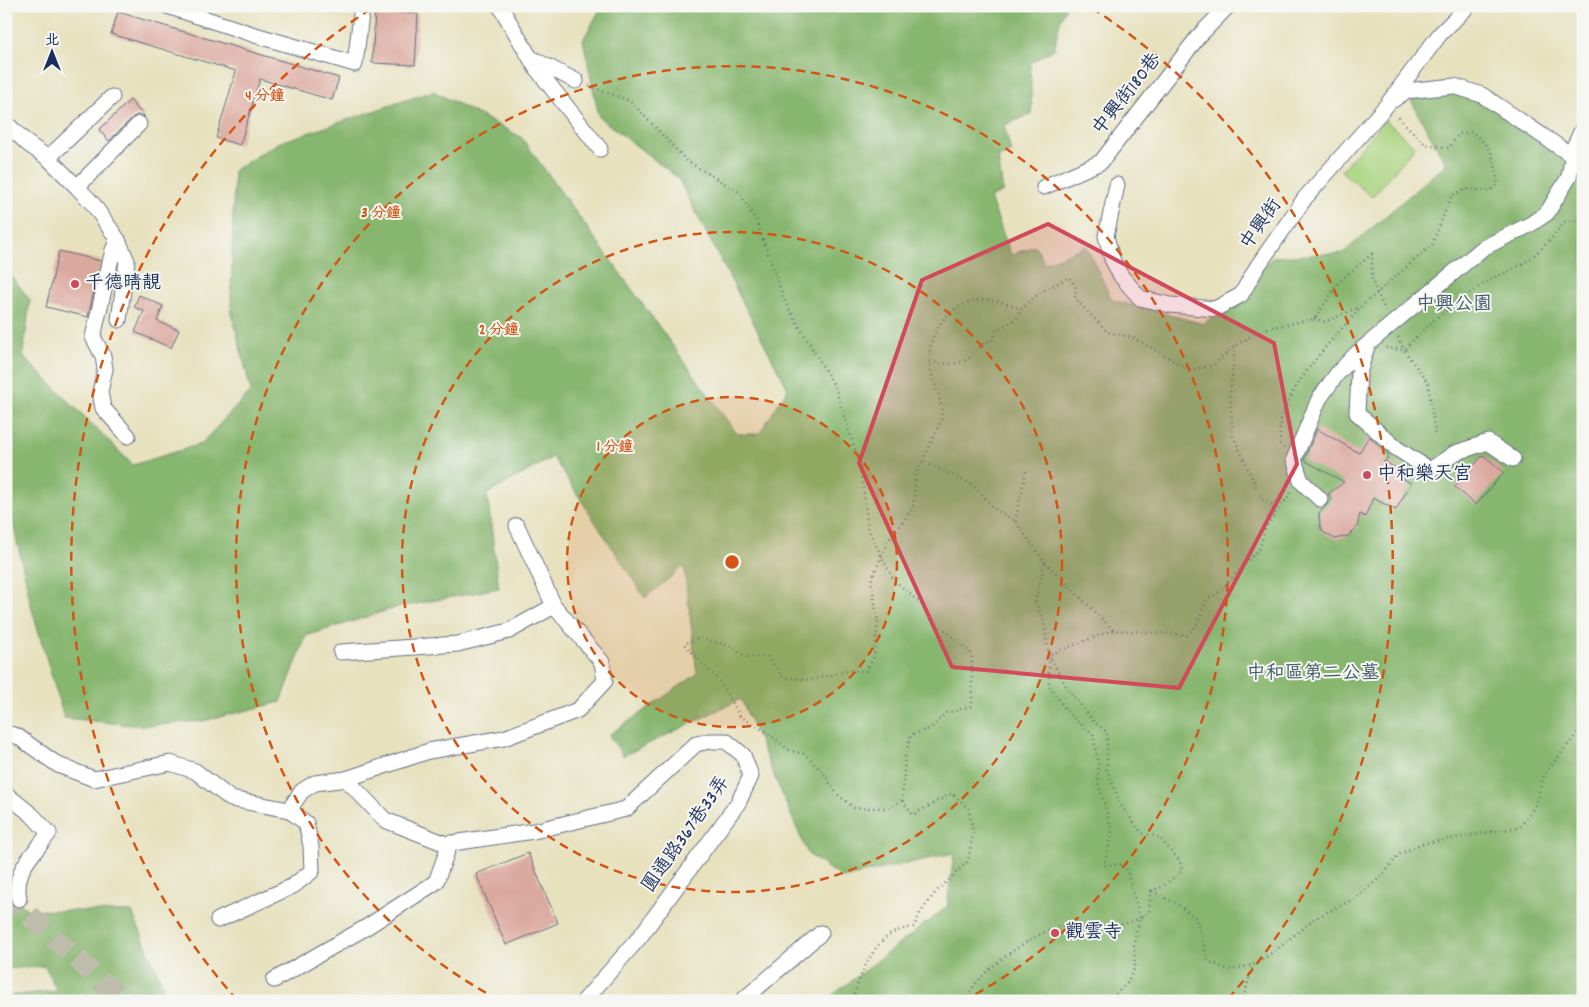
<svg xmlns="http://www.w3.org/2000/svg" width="1589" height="1007" font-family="Dekko,'LXGW WenKai TC',sans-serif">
  <rect width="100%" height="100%" fill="#f6f6f2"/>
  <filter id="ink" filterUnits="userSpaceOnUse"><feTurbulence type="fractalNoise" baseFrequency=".02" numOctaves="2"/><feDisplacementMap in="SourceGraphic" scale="10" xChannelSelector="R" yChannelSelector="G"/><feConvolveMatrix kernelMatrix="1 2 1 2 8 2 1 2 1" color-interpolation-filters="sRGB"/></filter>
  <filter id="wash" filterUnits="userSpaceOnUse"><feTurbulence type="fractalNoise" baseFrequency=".0096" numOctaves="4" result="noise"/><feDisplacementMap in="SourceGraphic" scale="20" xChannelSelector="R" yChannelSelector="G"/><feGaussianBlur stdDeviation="1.12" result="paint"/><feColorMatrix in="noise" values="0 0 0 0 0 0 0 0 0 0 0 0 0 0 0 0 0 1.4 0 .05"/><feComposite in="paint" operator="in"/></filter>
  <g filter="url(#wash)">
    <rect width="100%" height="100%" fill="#e7e1be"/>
    <!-- green -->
    <polygon fill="#aad47f" stroke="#62826e" points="1385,120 1415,147 1372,197 1341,171"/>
    <!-- forest -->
    <g fill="#87b66e" stroke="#517266">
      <polygon points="602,6 1066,6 1060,21 1054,49 1030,63 1032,114 1004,125 1011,152 998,157 1003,192 990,198 1011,255 1035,246 1045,263 1086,246 1112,300 1204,324 1273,257 1343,253 1446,164 1406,91 1468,91 1580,155 1583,129 1583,1001 825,1001 947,907 954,853 842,878 808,854 741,699 623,756 609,735 697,674 684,566 645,598 553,457 487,494 499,588 395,608 306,636 281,702 203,721 141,726 64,718 32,609 6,491 6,269 30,300 23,356 133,465 201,444 251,391 231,310 234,170 278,143 433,91 521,137 737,434 759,434 788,389 678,178 599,117 583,40"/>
      <polygon points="6,891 28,910 132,912 169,1001 6,1001 6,996 57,991 45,966 6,969"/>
    </g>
    <g id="blocks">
      <!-- building -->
      <g fill="#dba89e">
        <polygon points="375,11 418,14 415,65 372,63"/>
        <polygon points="118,12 339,78 332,100 260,79 240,145 216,138 236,71 111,34"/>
        <polygon points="130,100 145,117 137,115 133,117 109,141 99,130"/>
        <polygon points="59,251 101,261 88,317 46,307"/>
        <polygon points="139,295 163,306 157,321 179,330 171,348 135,332 144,311 134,307"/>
        <polygon points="1317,429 1359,453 1369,436 1389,455 1385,462 1404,472 1401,478 1411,483 1396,510 1373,498 1365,517 1360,514 1357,527 1348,536 1335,539 1323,532 1320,526 1319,513 1332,499 1328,494 1344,482 1304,460"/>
        <polygon points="1483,455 1504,472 1476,505 1455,487"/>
        <polygon points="528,853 558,923 506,945 476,874"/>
      </g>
    </g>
  </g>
  <g filter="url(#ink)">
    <use href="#blocks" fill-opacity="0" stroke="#626d80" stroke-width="1"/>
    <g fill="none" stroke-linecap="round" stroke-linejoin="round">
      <!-- highway-tunnel -->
      <polyline stroke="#bebdab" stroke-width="21" stroke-dasharray="21 11" stroke-linecap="butt" points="6,894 123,1001"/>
      <!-- minor casing -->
      <g stroke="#626d80" stroke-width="17">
        <g id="minor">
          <polyline points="167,6 255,35 355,64 362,6"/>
          <polyline points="500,6 536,68 600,149"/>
          <polyline points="531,58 576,81"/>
          <polyline points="1393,100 1406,91 1454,86 1482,95 1583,163"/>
          <polyline points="6,123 28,144 48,158 77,187 93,204 118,240 127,261 119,320"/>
          <polyline points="48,158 112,97"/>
          <polyline points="1117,185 1106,236 1112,259 1121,276 1140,298 1170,305 1215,309 1241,295 1257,267 1305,198 1386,106 1440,34 1468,6"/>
          <polyline points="77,187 139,124"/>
          <polyline points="1044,187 1101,162 1198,37 1228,6"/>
          <polyline points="118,240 113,250 93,337 103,356 105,369 100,392 103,408 128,436"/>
          <polyline points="1367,346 1359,373 1357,413 1396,448 1430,470 1455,453 1488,442 1513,459"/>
          <polyline points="1320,499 1301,481 1294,459 1319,399 1337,374 1356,354 1483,248 1531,224 1547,213 1569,177 1574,147 1583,128"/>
          <polyline points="341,652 458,644 509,631 554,606"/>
          <polyline points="6,733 17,736 58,765 94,779 170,763 195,771 231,799 289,810 302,791 315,783 346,779 429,751 504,738 578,710 605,681 602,662 554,606 517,526"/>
          <polyline points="346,779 385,820 446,844 534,831 626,809 696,744 710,741 726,741 743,755 751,776 738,803 639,938 584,1001"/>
          <path d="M 6,794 L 32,815 L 49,833 C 33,856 13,869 19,899"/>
          <polyline points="218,920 293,886 312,871 311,846 306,823 289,810"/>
          <polyline points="274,980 365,928 436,882 450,843"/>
          <polyline points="742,1001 821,933"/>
        </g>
      </g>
      <!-- path -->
      <g stroke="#626d80" stroke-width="2.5" stroke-dasharray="1 4" stroke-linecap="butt">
        <path d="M 589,86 L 630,101 L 687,161 L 739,192 L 756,220 L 785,302 L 835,387 L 861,469 L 868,529 L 893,579 L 920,603 L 932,619 L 972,654 L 972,706 L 946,713 L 931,728 L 911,735 L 905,755 L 902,800 L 913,815 L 952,793 L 969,809 L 973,831 L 968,861 L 935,893 L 920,913 L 914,927 C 908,928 901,929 895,932 C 873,941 857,980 853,1001"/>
        <path d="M 1314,319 L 1325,322 L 1362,306 L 1432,245 L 1451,196 L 1466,189 L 1490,191 L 1498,184 C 1494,157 1494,150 1472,132 L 1459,134 L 1449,148 L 1425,144 L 1396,115"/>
        <polyline points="1398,337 1404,350 1428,383 1435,433"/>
        <polyline points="1235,346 1230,396 1233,436 1262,499 1278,508"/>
        <path d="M 1386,348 L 1404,350 C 1428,323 1456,301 1487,282 C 1496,276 1506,273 1515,268 C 1536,257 1550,240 1565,222 L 1583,220"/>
        <path d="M 930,362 C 942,364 960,366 970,357 C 978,350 980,343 992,341 L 997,330 L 1016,319 L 1022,309"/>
        <path d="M 1284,448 L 1280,444 C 1280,435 1279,422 1283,413 C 1299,373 1333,339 1361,307"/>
        <path d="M 923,461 C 926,452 942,422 942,415 C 942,400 934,385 931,371 C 922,330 956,292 997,301 C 1004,302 1014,307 1022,309 L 1038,294 L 1069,277 L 1076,288 L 1075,298 L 1107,332 L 1132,337 L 1190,370 L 1213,365 L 1235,346 L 1263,329 L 1314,319 L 1340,281 L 1372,254 L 1372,281 L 1386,312"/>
        <polyline points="1015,521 1026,471"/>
        <polyline points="1045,562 1113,630"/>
        <polyline points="1579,728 1583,718"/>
        <polyline points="902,800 889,808 854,808 837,794 825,775 805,754 790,751 768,733 740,716 719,681 684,644 699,638 730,646 746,657 767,657 783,677 810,680 847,671 866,671 874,656 878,621 871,581 888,541 913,508 916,473 923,461 973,485 995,509 1015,521 1045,562 1035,601 1043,618 1049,655 1067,688 1094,722 1107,732 1107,769 1121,806 1142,833 1159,837 1180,861 1182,871 1162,887 1151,891 1149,911 1140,918 1134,942 1135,967 1127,983 1109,1001"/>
        <polyline points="1152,891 1177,904 1196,918 1208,961 1229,970 1253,965"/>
        <path d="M 966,1001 C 975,972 1032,934 1061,926 C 1066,925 1073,927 1080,928 C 1102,929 1120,927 1140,918 L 1125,864 L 1104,865 L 1112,832 L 1098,781 L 1098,762 L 1093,734 L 1069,714 L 1049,686 L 1049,655 L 1113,630 L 1187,635 L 1197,624 L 1207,599 L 1217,594 L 1260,548 L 1265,528 L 1292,491"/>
        <polyline points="1233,1001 1244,996 1253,965 1275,951 1314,919 1356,898 1384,874 1398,855 1420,844 1520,827 1535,806 1544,775 1583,726"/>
      </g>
      <!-- minor -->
      <use href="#minor" stroke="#fff" stroke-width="15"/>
    </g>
  </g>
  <!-- marked area -->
  <path fill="#d1495b" fill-opacity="0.2" stroke="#d1495b" stroke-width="4" stroke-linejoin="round" d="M 1048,224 L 1274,343 L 1297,464 L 1179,688 L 952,667 L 859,463 L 922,280 Z"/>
  <!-- distance rings -->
  <circle cx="732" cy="562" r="165" fill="#d45514" fill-opacity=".12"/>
  <g fill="none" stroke="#d45514" stroke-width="2.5" stroke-dasharray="9 6">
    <circle cx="732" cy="562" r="165"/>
    <circle cx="732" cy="562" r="330"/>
    <path d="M499 1000A496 496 0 1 1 965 1000"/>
    <path d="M237 1000A661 661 0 0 1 372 8M1092 8A661 661 0 0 1 1227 1000"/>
  </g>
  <!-- markers -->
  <g fill="#d1495b" stroke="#f6f6f2" stroke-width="2">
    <circle cx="75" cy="284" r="5"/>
    <circle cx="1367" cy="475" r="5"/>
    <circle cx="1055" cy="933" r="5"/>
  </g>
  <g text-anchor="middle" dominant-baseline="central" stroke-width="4" stroke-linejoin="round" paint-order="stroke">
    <!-- street labels -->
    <g font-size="19" fill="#1b2f5e" stroke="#f6f6f2">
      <text transform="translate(1128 95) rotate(-52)">中興街180巷</text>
      <text transform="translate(1262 225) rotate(-55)">中興街</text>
      <text transform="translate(687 835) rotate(-55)">圓通路367巷33弄</text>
    </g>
    <!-- poi labels -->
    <g font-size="19" fill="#1b2f5e" stroke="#f6f6f2" text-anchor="start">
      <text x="85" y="284">千德晴靚</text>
      <text x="1377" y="475">中和樂天宮</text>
      <text x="1065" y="933">觀雲寺</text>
    </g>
    <!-- park labels -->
    <g font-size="19" fill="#3f5866" stroke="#f6f6f2">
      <text x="1454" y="305">中興公園</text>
      <text x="1313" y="674">中和區第二公墓</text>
    </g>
  </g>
  <circle cx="732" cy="562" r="8" fill="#d45514" stroke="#f6f6f2" stroke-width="2.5"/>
  <g font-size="15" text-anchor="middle" font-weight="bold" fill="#d45514" stroke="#f6f6f2" stroke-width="4" stroke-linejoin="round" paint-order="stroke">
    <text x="265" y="100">4 分鐘</text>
    <text x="381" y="217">3 分鐘</text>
    <text x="499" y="334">2 分鐘</text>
    <text x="615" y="451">1 分鐘</text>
  </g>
  <!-- margin -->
  <rect width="1589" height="1007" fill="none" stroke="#f6f6f2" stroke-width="25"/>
  <!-- north arrow -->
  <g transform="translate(52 52)" stroke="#f6f6f2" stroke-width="4" paint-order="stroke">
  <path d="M0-4L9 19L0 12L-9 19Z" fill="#1b2f5e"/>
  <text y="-8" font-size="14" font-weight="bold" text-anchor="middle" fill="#1b2f5e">北</text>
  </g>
</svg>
